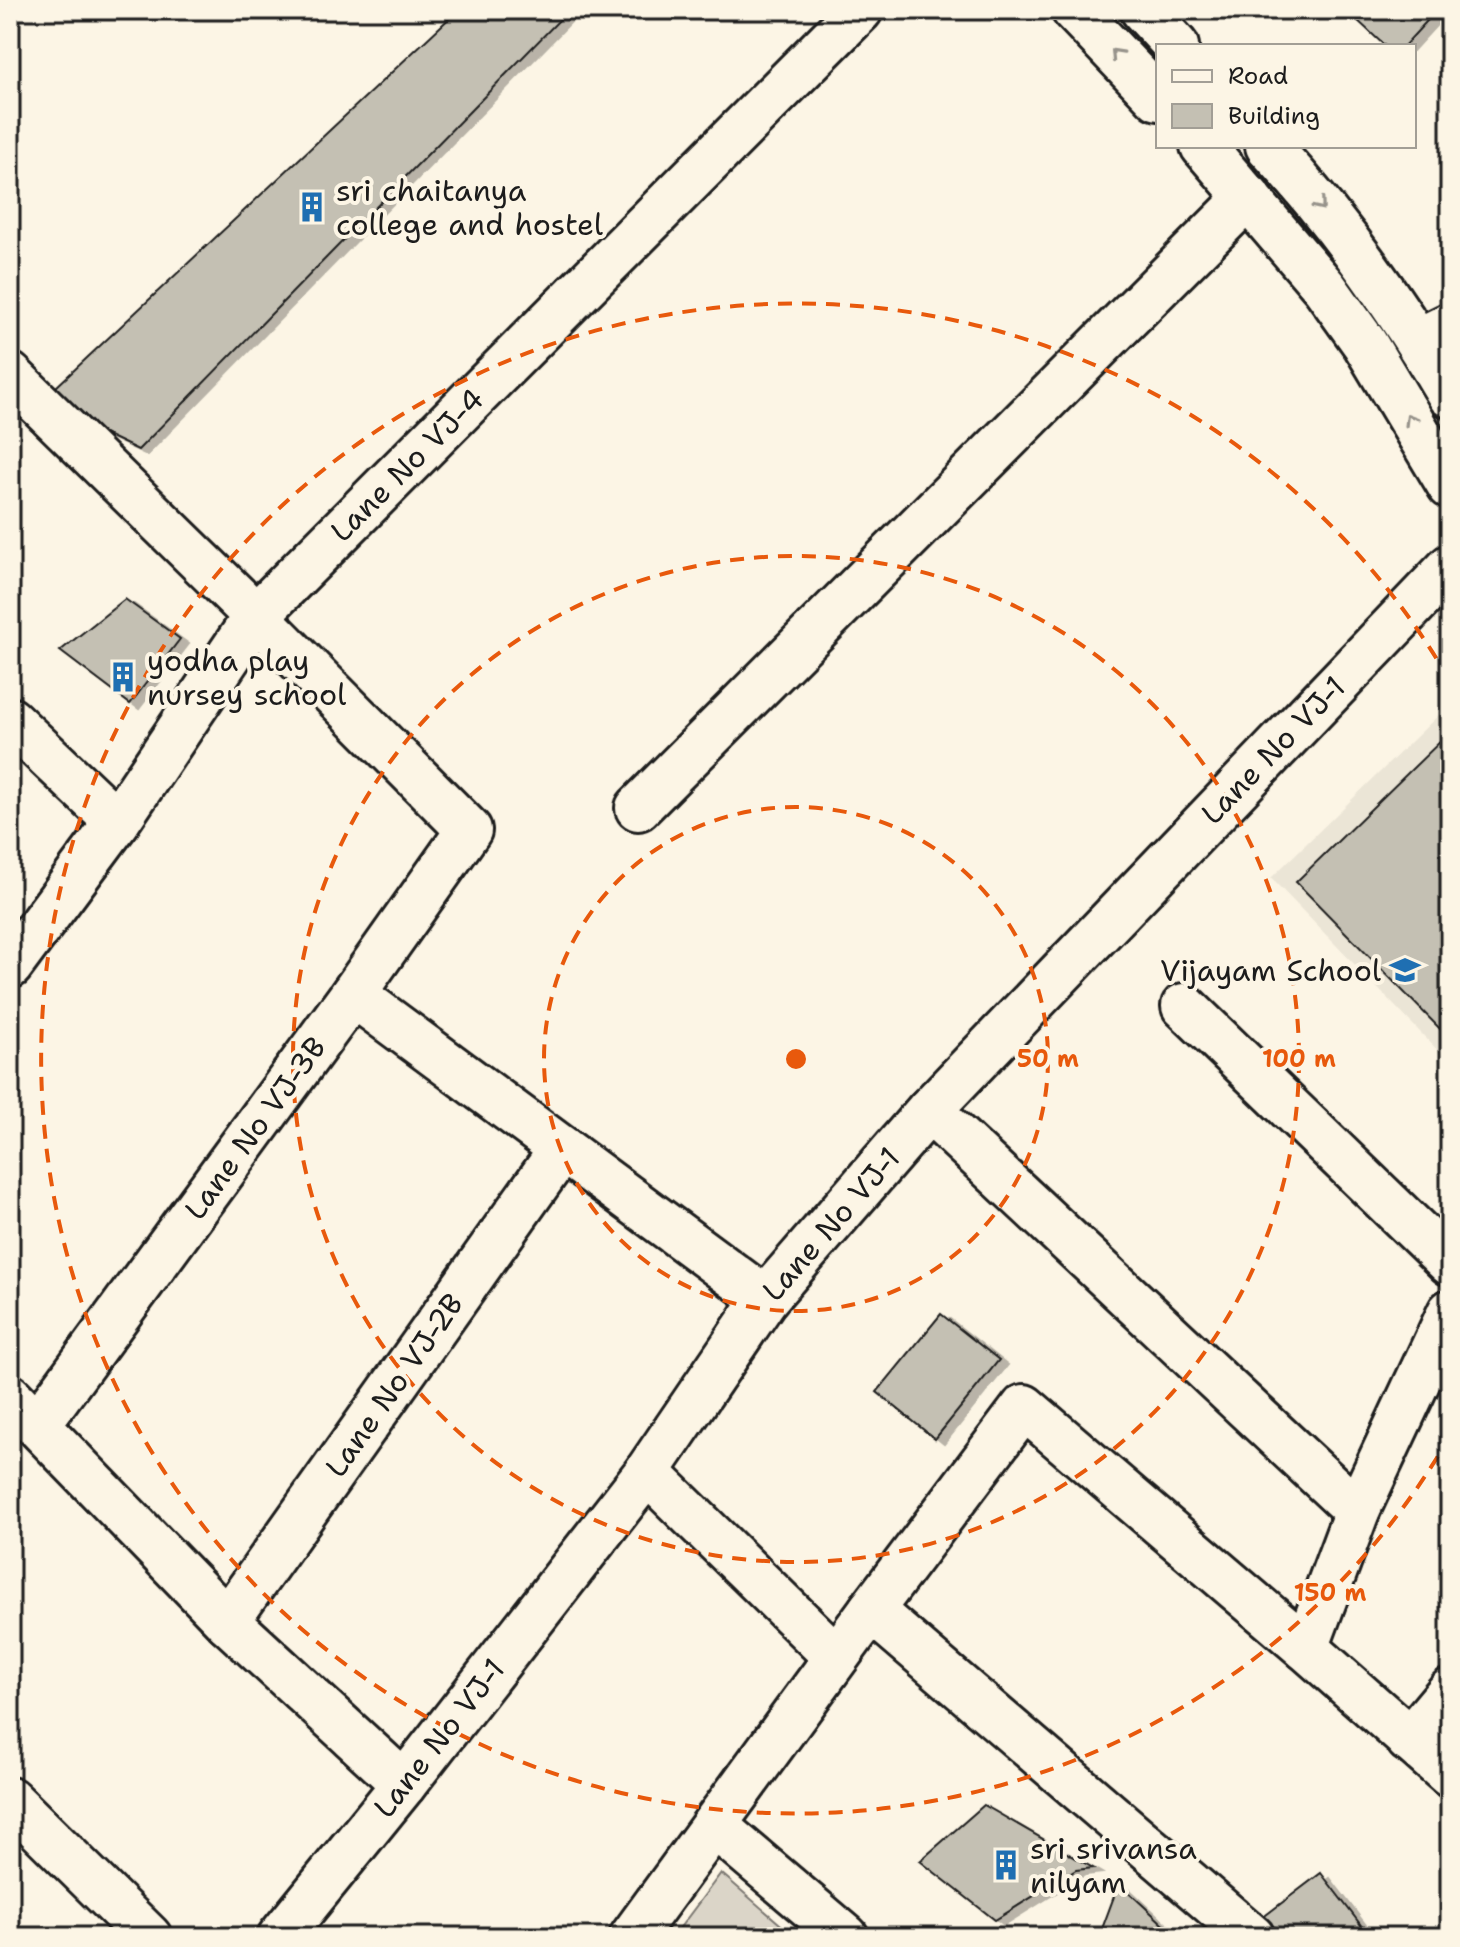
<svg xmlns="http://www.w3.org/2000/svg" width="1460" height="1947" font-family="'Shantell Sans',sans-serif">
  <defs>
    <filter id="shadow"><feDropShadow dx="9" dy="5" stdDeviation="0" flood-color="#0004"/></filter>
  </defs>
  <rect width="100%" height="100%" fill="#fcf5e5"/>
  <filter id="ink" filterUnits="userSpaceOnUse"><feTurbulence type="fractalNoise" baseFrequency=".0125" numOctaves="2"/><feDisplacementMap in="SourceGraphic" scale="16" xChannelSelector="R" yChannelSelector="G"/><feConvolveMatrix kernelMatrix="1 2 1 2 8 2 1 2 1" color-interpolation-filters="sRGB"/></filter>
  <g filter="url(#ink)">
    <!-- built -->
    <polygon fill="#ebe5d6" points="1450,704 1450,1063 1271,878"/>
    <!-- green -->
    <polygon fill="#dbd5c8" stroke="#7c7872" stroke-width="2" points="721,1873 795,1937 673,1937"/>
    <!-- building -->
    <g fill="#c4c0b3" stroke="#1c1c1c" stroke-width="2" filter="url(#shadow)">
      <polygon points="458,10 569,10 138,450 39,403"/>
      <polygon points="1364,10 1437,10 1404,46 1385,46 1356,19"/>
      <polygon points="125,599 180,639 130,704 60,651"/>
      <polygon points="1450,732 1450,1039 1296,882"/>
      <polygon points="941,1314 999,1360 935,1439 877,1392"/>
      <polygon points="984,1805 1093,1868 1076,1870 995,1920 920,1861"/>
      <polygon points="1321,1873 1370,1937 1275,1937 1258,1921"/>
      <polygon points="1119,1883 1177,1937 1099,1937"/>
    </g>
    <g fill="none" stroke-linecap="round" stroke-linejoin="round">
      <!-- minor casing -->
      <g stroke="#1c1c1c" stroke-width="50">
        <g id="minor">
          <polyline points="1418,341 1450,325"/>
          <polyline points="10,375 256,616 469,830 353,994 38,1424"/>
          <polyline points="10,720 117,822"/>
          <polyline points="638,808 1248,197"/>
          <polyline points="10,966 117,822 256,616 860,10"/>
          <polyline points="353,994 765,1299"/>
          <polyline points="1184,1006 1450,1263"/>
          <polyline points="929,1110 1357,1511"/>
          <polyline points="1450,1312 1357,1511 1306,1648 1450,1775"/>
          <polyline points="10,1397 227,1621 404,1784"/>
          <polyline points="647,1472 836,1657"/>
          <polyline points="227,1621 562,1149"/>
          <polyline points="1409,1740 1450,1691"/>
          <polyline points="10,1800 149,1937"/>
          <polyline points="714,1825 846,1937"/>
          <polyline points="280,1937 404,1784 647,1472 765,1299 929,1110 1450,567"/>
          <polyline points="632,1937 871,1610"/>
          <polyline points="1252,1937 871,1610 1024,1407 1306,1648"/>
        </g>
      </g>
      <!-- major casing -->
      <g stroke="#1c1c1c" stroke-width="50">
        <g id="major">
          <polyline points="1074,10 1158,98"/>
          <polyline points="1143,10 1176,46"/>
          <polyline points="1203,146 1325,288 1365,344 1450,486"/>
          <path d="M 1268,146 C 1339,223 1397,305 1450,395"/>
        </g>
      </g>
      <!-- minor -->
      <use href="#minor" stroke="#fcf5e5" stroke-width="44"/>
      <!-- major -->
      <use href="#major" stroke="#fcf5e5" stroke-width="44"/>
    </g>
    <!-- one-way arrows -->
    <defs><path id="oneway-chevron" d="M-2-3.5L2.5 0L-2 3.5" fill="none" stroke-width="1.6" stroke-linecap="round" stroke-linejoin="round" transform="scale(2)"/></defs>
    <g stroke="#97938b">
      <use href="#oneway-chevron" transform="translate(1116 54) rotate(-133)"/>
      <use href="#oneway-chevron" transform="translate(1320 205) rotate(50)"/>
      <use href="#oneway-chevron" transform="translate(1410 419) rotate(-121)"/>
    </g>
  </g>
  <!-- distance rings -->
  <g fill="none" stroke="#e8590c" stroke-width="4" stroke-dasharray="14 10">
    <circle cx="796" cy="1059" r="252"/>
    <circle cx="796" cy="1059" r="503"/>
    <path d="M1450 1436A755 755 0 1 1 1450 681"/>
  </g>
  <!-- icons -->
  <defs>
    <g id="building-bare" transform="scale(2.4)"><path d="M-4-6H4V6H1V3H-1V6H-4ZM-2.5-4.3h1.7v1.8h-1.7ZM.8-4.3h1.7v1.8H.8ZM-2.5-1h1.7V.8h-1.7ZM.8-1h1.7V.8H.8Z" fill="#1f6fb2" stroke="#fcf5e5" stroke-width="2.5" paint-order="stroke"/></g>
    <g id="school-bare" transform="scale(2.4)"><path d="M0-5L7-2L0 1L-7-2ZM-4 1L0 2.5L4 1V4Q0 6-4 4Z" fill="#1f6fb2" stroke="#fcf5e5" stroke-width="2.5" paint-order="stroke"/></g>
  </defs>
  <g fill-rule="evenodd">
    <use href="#building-bare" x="312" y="207"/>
    <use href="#building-bare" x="123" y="677"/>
    <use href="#school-bare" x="1405" y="970"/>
    <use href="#building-bare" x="1006" y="1865"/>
  </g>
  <g text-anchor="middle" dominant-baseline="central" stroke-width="8" stroke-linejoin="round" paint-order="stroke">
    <!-- poi labels -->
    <g font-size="30" fill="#1c1c1c" stroke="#fcf5e5" text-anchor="start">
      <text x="336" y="190">sri chaitanya<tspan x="336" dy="34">college and hostel</tspan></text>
      <text x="147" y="660">yodha play<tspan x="147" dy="34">nursey school</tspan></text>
      <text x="1381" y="970" text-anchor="end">Vijayam School</text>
      <text x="1030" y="1848">sri srivansa<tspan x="1030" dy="34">nilyam</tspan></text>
    </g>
    <!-- street labels -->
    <g font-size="30" fill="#1c1c1c" stroke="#fcf5e5">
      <text transform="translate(407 465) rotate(-45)">Lane No VJ-4</text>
      <text transform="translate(1273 750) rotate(-46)">Lane No VJ-1</text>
      <text transform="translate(255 1128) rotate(-54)">Lane No VJ-3B</text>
      <text transform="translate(831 1224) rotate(-49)">Lane No VJ-1</text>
      <text transform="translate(394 1385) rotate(-55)">Lane No VJ-2B</text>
      <text transform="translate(439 1738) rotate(-52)">Lane No VJ-1</text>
    </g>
  </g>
  <circle cx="796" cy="1059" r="12" fill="#e8590c" stroke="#fcf5e5" stroke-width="4"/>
  <g font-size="24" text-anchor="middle" font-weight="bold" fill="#e8590c" stroke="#fcf5e5" stroke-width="8" stroke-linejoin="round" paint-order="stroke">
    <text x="1048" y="1067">50 m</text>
    <text x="1299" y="1067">100 m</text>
    <text x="1330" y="1601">150 m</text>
  </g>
  <!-- margin -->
  <rect width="1460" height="1947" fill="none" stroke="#fcf5e5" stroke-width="40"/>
  <rect x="20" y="20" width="1420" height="1907" fill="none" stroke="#1c1c1c" stroke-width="3" filter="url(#ink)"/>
  <!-- legend -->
  <rect x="1156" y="44" width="260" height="104" fill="#fcf5e5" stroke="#a29e95" stroke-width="2"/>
  <rect x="1172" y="70" width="40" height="12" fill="#fcf5e5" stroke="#a29e95" stroke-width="2"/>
  <text x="1228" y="84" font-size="24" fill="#1c1c1c">Road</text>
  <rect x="1172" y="104" width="40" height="24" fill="#c4c0b3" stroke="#a29e95" stroke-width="2"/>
  <text x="1228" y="124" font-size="24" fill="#1c1c1c">Building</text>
</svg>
